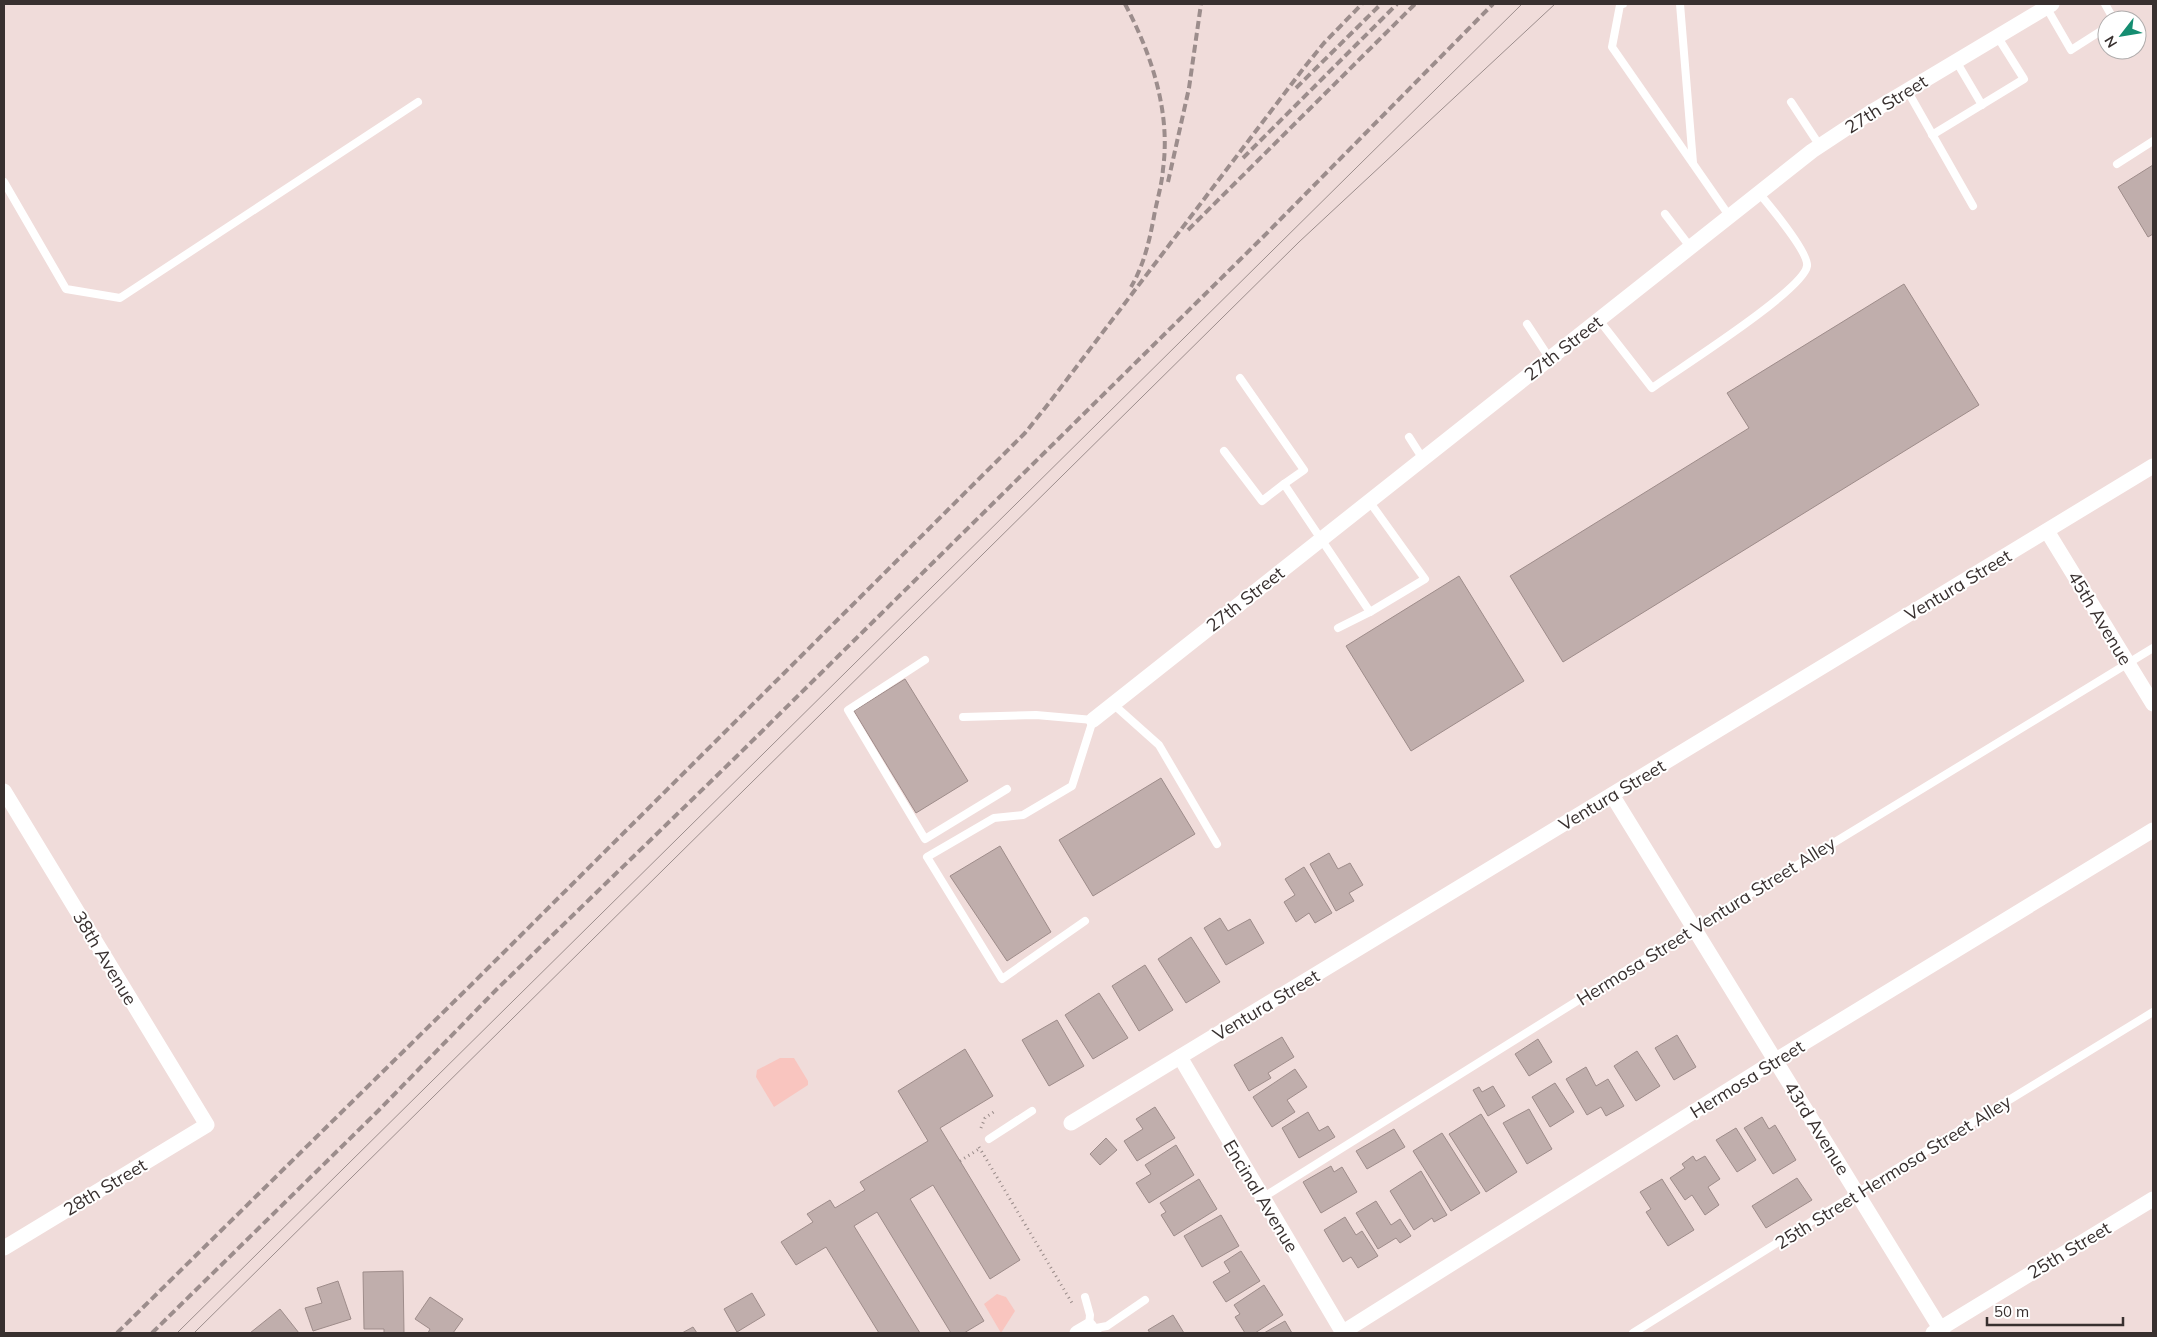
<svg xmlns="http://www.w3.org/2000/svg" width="2157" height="1337" font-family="Mulish,sans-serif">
  <rect width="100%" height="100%" fill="#f0dcda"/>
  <!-- green -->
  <g fill="#f9c5bf">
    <polygon points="780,1058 794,1058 808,1081 808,1085 774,1107 756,1077 757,1070"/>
    <polygon points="997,1294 1006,1297 1015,1311 1001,1333 984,1304"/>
  </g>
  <!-- building -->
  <g fill="#c0aeac" stroke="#9e8c8a">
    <polygon points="2153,165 2153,234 2148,237 2118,187"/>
    <polygon points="1904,284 1979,405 1563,662 1510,576 1749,428 1727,393"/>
    <polygon points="1459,576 1524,681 1411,751 1346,646"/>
    <polygon points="905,679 968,781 916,813 854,711"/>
    <polygon points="1161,778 1195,834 1093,896 1059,840"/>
    <polygon points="1000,846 1051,932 1007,961 950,876"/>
    <polygon points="1329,853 1338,869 1350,863 1363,885 1349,893 1354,901 1336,911 1310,864"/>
    <polygon points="1304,867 1332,913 1315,923 1309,913 1296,922 1284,902 1295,895 1285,879"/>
    <polygon points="1220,918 1228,931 1250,919 1264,943 1226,965 1204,928"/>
    <polygon points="1191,937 1220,982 1186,1003 1158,959"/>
    <polygon points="1145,965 1173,1010 1139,1031 1112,986"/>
    <polygon points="1099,993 1128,1038 1093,1059 1065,1015"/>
    <polygon points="1057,1020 1084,1066 1049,1086 1022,1040"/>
    <polygon points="1677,1035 1696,1067 1674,1080 1655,1048"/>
    <polygon points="1282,1037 1294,1057 1268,1073 1271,1078 1249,1091 1234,1065"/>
    <polygon points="1538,1039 1552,1062 1529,1076 1515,1054"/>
    <polygon points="965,1049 993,1096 940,1128 1020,1260 990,1279 933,1185 910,1199 984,1321 964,1333 951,1333 877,1212 854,1226 920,1333 879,1333 826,1247 796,1265 781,1242 813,1222 807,1214 830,1200 835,1208 865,1190 860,1182 928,1141 898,1091"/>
    <polygon points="1637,1051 1660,1086 1636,1101 1614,1066"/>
    <polygon points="1586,1067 1596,1086 1608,1079 1624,1106 1606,1116 1601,1107 1587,1115 1566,1079"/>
    <polygon points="1295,1069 1307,1087 1287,1100 1295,1112 1272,1127 1253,1097"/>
    <polygon points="1555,1083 1574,1112 1550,1127 1532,1097"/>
    <polygon points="1493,1086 1505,1106 1488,1116 1473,1090 1479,1087 1482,1092"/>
    <polygon points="1155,1107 1175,1138 1137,1161 1124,1141 1143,1129 1136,1119"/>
    <polygon points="1529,1109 1552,1149 1527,1164 1503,1123"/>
    <polygon points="1308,1112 1319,1131 1328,1126 1335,1137 1299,1158 1282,1128"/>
    <polygon points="1481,1114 1517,1172 1486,1192 1449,1134"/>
    <polygon points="1762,1117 1769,1129 1775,1125 1796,1160 1773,1174 1744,1128"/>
    <polygon points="1736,1128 1756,1160 1737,1172 1716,1140"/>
    <polygon points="1394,1129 1405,1147 1367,1169 1356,1151"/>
    <polygon points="1442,1133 1480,1193 1451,1211 1413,1151"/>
    <polygon points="1106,1138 1117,1150 1100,1165 1090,1154"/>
    <polygon points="1176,1145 1194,1175 1149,1203 1136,1183 1151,1174 1145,1165"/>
    <polygon points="1693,1156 1696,1161 1705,1156 1720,1179 1708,1187 1719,1205 1705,1215 1692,1195 1685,1200 1670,1178 1685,1168 1682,1164"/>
    <polygon points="1331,1166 1334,1172 1342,1167 1357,1192 1321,1213 1303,1182"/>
    <polygon points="1421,1171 1447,1215 1434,1222 1432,1218 1414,1230 1390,1191"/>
    <polygon points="1797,1178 1812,1200 1766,1228 1752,1206"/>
    <polygon points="1199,1179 1217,1209 1174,1236 1161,1215 1166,1212 1160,1203"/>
    <polygon points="1662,1179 1694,1230 1668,1246 1646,1212 1651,1209 1640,1192"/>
    <polygon points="1376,1201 1391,1225 1400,1219 1411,1236 1400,1243 1396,1238 1378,1249 1356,1213"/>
    <polygon points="1221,1215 1239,1246 1202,1267 1184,1236"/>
    <polygon points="1345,1217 1356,1235 1362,1231 1378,1256 1358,1268 1351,1257 1343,1262 1324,1230"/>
    <polygon points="1241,1251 1260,1281 1226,1302 1213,1282 1230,1272 1224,1262"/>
    <polygon points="403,1271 404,1333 384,1333 384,1329 364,1329 363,1272"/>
    <polygon points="338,1281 351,1319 313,1331 305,1308 322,1303 317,1288"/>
    <polygon points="1264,1285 1283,1315 1255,1333 1245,1333 1235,1317 1240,1314 1234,1305"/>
    <polygon points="752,1293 765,1315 737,1332 724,1309"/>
    <polygon points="430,1297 463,1319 453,1333 428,1333 430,1329 415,1319"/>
    <polygon points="280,1309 299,1333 250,1333"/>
    <polygon points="1173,1315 1184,1333 1150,1333 1148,1330"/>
    <polygon points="1285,1321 1292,1333 1264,1333"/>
    <polygon points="693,1327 697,1333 682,1333"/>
  </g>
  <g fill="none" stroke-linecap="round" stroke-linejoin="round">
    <!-- path -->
    <g stroke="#988a88" stroke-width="3" stroke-dasharray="1 4" stroke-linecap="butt">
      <polyline points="981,1128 985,1118 995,1111"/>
      <polyline points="979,1147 1072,1303"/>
      <polyline points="960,1161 979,1149"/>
    </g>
    <!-- lane -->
    <g stroke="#fff" stroke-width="8">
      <polyline points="1623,4 1620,5 1612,47 1730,217"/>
      <polyline points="1680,4 1693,163"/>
      <polyline points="2105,4 2114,20"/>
      <polyline points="2045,5 2071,50 2107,27"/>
      <polyline points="1956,61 1982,105"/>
      <polyline points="1907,90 1973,206"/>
      <polyline points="1791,102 1820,146"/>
      <polyline points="1932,135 2024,79 1997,36"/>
      <polyline points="2117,164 2153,141"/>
      <polyline points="4,182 66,289 120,298 418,102"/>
      <polyline points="1665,214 1691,248"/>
      <path d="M 1599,320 L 1652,388 C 1677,370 1804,290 1807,266 C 1809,253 1769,205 1759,193"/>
      <polyline points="1527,324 1550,359"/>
      <polyline points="1240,378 1304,470 1284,484"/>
      <polyline points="1409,437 1423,459"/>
      <polyline points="1224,451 1262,501 1284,484 1370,612 1338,628"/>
      <polyline points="1369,501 1425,579 1370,612"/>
      <polyline points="925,660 848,710 925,839 1007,789"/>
      <polyline points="1113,704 1159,745 1217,844"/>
      <polyline points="963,717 1036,715 1093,720 1072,786 1023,815 994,818 927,857 1002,979 1085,921"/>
      <polyline points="989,1139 1032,1111"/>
      <polyline points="1262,1198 1694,928 2153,648"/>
      <polyline points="1085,1297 1090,1315 1089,1326"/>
      <polyline points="1091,1329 1107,1326 1145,1300"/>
      <polyline points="1633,1333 1857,1193 2153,1012"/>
    </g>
    <!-- street -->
    <g stroke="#fff" stroke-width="15">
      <polyline points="2047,531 2153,704"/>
      <polyline points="1093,720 1812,151 1868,114 2052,4"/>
      <polyline points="4,791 207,1125 4,1248"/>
      <polyline points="1612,795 1943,1333"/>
      <polyline points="1180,1057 1343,1333"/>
      <polyline points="1071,1123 2153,466"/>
      <polyline points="1343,1332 1776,1060 2153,830"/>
      <polyline points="1077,1333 1089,1326 1094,1333"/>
      <polyline points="1933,1333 2153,1199"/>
    </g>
    <!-- tram -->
    <g stroke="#9c8d8c" stroke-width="1">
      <polyline points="177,1333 1522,4"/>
      <polyline points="194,1333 1299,242 1555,4"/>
    </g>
    <!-- rail -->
    <g stroke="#9c8d8c" stroke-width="4" stroke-dasharray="8 4" stroke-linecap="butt">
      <path d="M 1125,4 C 1151,53 1171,112 1163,169 C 1162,183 1158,197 1155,211 C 1150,238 1145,263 1131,287"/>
      <polyline points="1296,88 1381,4"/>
      <polyline points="1243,158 1397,4"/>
      <polyline points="1168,182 1189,88 1201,4"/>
      <polyline points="1188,230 1415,4"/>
      <polyline points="117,1333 473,983 1025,433 1049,403 1303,69 1324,43 1362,4"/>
      <polyline points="152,1333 379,1110 497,989 737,756 1264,236 1493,4"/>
    </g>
  </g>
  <g text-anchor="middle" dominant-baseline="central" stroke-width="4" stroke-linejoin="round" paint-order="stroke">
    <!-- street labels -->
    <g font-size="18" fill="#38302f" stroke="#fff">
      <text transform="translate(1886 104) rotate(-32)">27th Street</text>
      <text transform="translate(1563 348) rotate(-38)">27th Street</text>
      <text transform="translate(1958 585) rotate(-31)">Ventura Street</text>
      <text transform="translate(1245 599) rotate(-38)">27th Street</text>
      <text transform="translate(2100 618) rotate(59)">45th Avenue</text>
      <text transform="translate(1612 795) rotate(-31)">Ventura Street</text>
      <text transform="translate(1706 921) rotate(-32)">Hermosa Street Ventura Street Alley</text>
      <text transform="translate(105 958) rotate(59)">38th Avenue</text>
      <text transform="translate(1266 1005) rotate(-31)">Ventura Street</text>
      <text transform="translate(1747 1079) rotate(-32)">Hermosa Street</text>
      <text transform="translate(1817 1128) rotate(58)">43rd Avenue</text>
      <text transform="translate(1893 1172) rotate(-32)">25th Street Hermosa Street Alley</text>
      <text transform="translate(105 1187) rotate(-31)">28th Street</text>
      <text transform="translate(1261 1196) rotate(59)">Encinal Avenue</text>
      <text transform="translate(2069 1250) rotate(-31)">25th Street</text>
    </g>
  </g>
  <!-- border -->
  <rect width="2157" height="1337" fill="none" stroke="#38302f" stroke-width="10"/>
  <!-- north arrow -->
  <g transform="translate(2122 35) rotate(239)"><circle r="24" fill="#ffffff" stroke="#afacac"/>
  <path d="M0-4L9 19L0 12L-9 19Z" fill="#158d71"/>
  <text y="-8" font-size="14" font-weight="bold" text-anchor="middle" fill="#38302f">N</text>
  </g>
  <!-- scale -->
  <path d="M1987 1317v8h136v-8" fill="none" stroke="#38302f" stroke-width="2.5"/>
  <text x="1994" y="1317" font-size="15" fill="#38302f" stroke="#ffffff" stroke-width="4" paint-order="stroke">50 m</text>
</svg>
